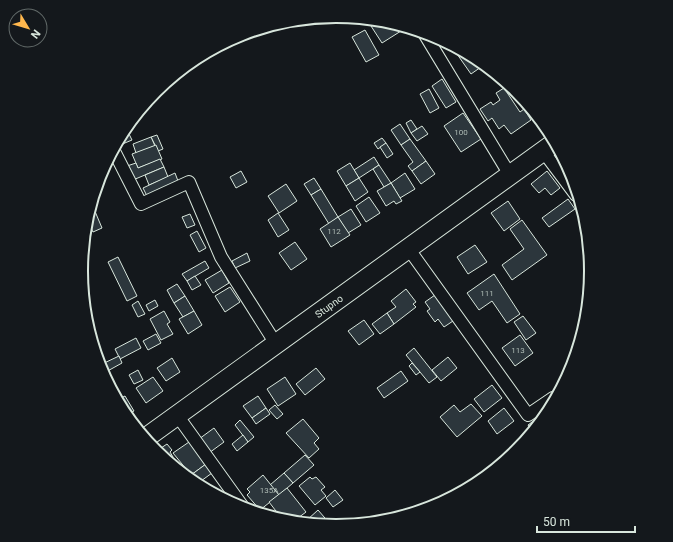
<svg xmlns="http://www.w3.org/2000/svg" width="673" height="542" font-family="Roboto,sans-serif">
  <rect width="100%" height="100%" fill="#14181c"/>
  <!-- building -->
  <g fill="#2c363c" stroke="#d8e6dc">
    <polygon points="374,24 399,28 401,31 382,43 371,26"/>
    <polygon points="365,30 379,55 366,62 352,37"/>
    <polygon points="460,53 481,67 471,74 457,54"/>
    <polygon points="442,79 456,102 446,108 432,86"/>
    <polygon points="510,86 517,91 519,94 516,95"/>
    <polygon points="504,88 520,112 524,109 531,120 511,134 504,125 499,129 492,118 488,121 480,109 491,102 493,105 500,100 496,93"/>
    <polygon points="429,89 439,108 430,113 420,94"/>
    <polygon points="463,113 481,139 461,152 444,126"/>
    <polygon points="411,120 417,129 411,133 406,123"/>
    <polygon points="400,124 410,139 401,145 391,130"/>
    <polygon points="422,126 428,134 417,141 411,133"/>
    <polygon points="128,132 132,140 120,145"/>
    <polygon points="157,135 163,149 158,151 151,137"/>
    <polygon points="151,137 155,146 136,153 133,144"/>
    <polygon points="382,138 386,143 378,149 374,143"/>
    <polygon points="410,139 426,161 412,171 408,166 413,162 401,145"/>
    <polygon points="386,143 393,154 387,158 380,147"/>
    <polygon points="156,145 162,159 138,168 132,154"/>
    <polygon points="374,157 379,165 359,178 354,170"/>
    <polygon points="160,159 164,167 133,180 127,166 136,163 138,168"/>
    <polygon points="426,161 435,174 421,184 412,171"/>
    <polygon points="350,163 359,178 346,186 337,171"/>
    <polygon points="379,165 391,183 384,187 373,169"/>
    <polygon points="164,167 168,177 149,185 145,175"/>
    <polygon points="241,171 247,182 236,188 230,177"/>
    <polygon points="547,171 560,188 551,195 545,188 539,193 531,184"/>
    <polygon points="175,173 178,181 147,196 143,188"/>
    <polygon points="405,173 415,189 400,198 391,183"/>
    <polygon points="314,178 321,189 311,195 304,184"/>
    <polygon points="359,178 368,192 355,201 346,186"/>
    <polygon points="391,183 402,201 396,204 394,201 386,206 377,191"/>
    <polygon points="286,184 297,201 279,213 268,196"/>
    <polygon points="321,189 338,217 329,224 311,195"/>
    <polygon points="369,197 380,213 366,222 356,206"/>
    <polygon points="568,199 575,209 549,227 542,218"/>
    <polygon points="508,201 520,219 504,231 491,213"/>
    <polygon points="94,209 102,228 93,232 90,226"/>
    <polygon points="351,209 361,225 348,233 338,217"/>
    <polygon points="278,213 289,230 278,237 268,220"/>
    <polygon points="190,214 195,225 187,228 182,217"/>
    <polygon points="338,217 350,235 331,247 320,229"/>
    <polygon points="522,220 547,255 512,280 502,265 524,249 510,229"/>
    <polygon points="197,231 206,248 199,252 190,235"/>
    <polygon points="295,242 307,259 291,270 279,253"/>
    <polygon points="475,245 487,262 468,274 457,257"/>
    <polygon points="247,253 250,261 235,268 232,261"/>
    <polygon points="118,257 137,296 127,301 108,262"/>
    <polygon points="205,261 209,268 187,281 182,274"/>
    <polygon points="222,270 229,283 213,293 205,280"/>
    <polygon points="494,274 520,314 507,323 492,301 479,310 467,293"/>
    <polygon points="195,276 201,285 192,290 187,281"/>
    <polygon points="177,284 185,296 174,303 167,290"/>
    <polygon points="230,287 240,302 225,312 215,296"/>
    <polygon points="406,289 416,302 413,304 416,307 394,324 387,313 396,307 391,301"/>
    <polygon points="435,295 453,321 444,327 438,319 435,322 427,311 430,309 425,302"/>
    <polygon points="185,296 194,311 183,317 174,303"/>
    <polygon points="155,300 158,306 149,311 146,305"/>
    <polygon points="138,301 145,314 138,317 132,305"/>
    <polygon points="164,311 170,322 167,324 173,334 161,340 150,319"/>
    <polygon points="194,311 202,325 188,334 179,319"/>
    <polygon points="387,313 394,324 380,334 372,324"/>
    <polygon points="523,316 536,333 526,340 514,322"/>
    <polygon points="364,320 374,334 359,345 348,331"/>
    <polygon points="156,334 161,343 148,350 143,341"/>
    <polygon points="520,335 533,353 515,366 502,348"/>
    <polygon points="136,338 141,348 120,359 115,349"/>
    <polygon points="414,348 437,377 429,383 406,355"/>
    <polygon points="119,356 122,363 104,373 100,365"/>
    <polygon points="448,357 457,368 441,381 432,370"/>
    <polygon points="172,358 180,372 166,381 157,368"/>
    <polygon points="412,363 420,372 416,375 409,366"/>
    <polygon points="316,368 325,379 305,395 296,384"/>
    <polygon points="138,370 143,380 134,384 129,375"/>
    <polygon points="401,371 408,381 384,398 377,388"/>
    <polygon points="153,377 163,391 146,403 136,388"/>
    <polygon points="285,377 296,394 278,406 267,389"/>
    <polygon points="492,385 502,398 484,412 474,399"/>
    <polygon points="125,396 134,411 130,413 121,398"/>
    <polygon points="258,396 266,408 252,418 243,406"/>
    <polygon points="471,404 482,416 457,437 440,417 454,405 460,412"/>
    <polygon points="275,405 283,414 277,419 269,410"/>
    <polygon points="266,408 270,414 256,424 252,418"/>
    <polygon points="504,408 514,421 497,434 488,421"/>
    <polygon points="540,416 531,430 528,425"/>
    <polygon points="303,419 319,438 314,443 319,449 309,458 286,433"/>
    <polygon points="240,420 254,437 248,442 235,425"/>
    <polygon points="214,428 224,442 209,453 199,439"/>
    <polygon points="243,435 248,442 237,451 232,444"/>
    <polygon points="189,442 206,464 191,475 173,453"/>
    <polygon points="167,444 172,450 170,452 173,457 169,460 158,450"/>
    <polygon points="305,455 314,465 293,483 284,473"/>
    <polygon points="206,464 212,473 201,481 191,475"/>
    <polygon points="284,473 293,483 279,495 270,485"/>
    <polygon points="263,475 279,495 260,510 247,495 250,492 247,489"/>
    <polygon points="310,477 312,479 316,477 325,487 321,490 326,496 315,505 299,486"/>
    <polygon points="287,488 306,512 298,518 279,515 269,502"/>
    <polygon points="335,490 343,500 333,507 326,498"/>
    <polygon points="318,510 331,525 307,520"/>
  </g>
  <g fill="none" stroke-linecap="round" stroke-linejoin="round">
    <!-- street casing -->
    <g stroke="#d8e6dc" stroke-width="14">
      <g id="street">
        <polyline points="424,33 510,175"/>
        <polyline points="543,151 576,195"/>
        <polyline points="115,153 141,204 189,182 221,257 276,344"/>
        <polyline points="408,248 528,415 553,398"/>
        <polyline points="177,415 243,507"/>
      </g>
    </g>
    <!-- primary casing -->
    <g stroke="#d8e6dc" stroke-width="21">
      <g id="primary">
        <path id="s1" d="M 147,437 L 553,144"/>
      </g>
    </g>
    <!-- street -->
    <use href="#street" stroke="#14181c" stroke-width="12"/>
    <!-- primary -->
    <use href="#primary" stroke="#14181c" stroke-width="19"/>
  </g>
  <g text-anchor="middle" dominant-baseline="central" stroke-width="3" stroke-linejoin="round" paint-order="stroke">
    <!-- number labels -->
    <g font-size="8" fill="#adbab4">
      <text x="461" y="132">100</text>
      <text x="334" y="231">112</text>
      <text x="487" y="293">111</text>
      <text x="518" y="350">113</text>
      <text x="269" y="490">135A</text>
    </g>
    <!-- street labels -->
    <g font-size="10" fill="#d8e6dc" stroke="#14181c">
      <text stroke="none"><textPath href="#s1" startOffset="224">Stupno</textPath></text>
    </g>
  </g>
  <!-- crop -->
  <path d="M0 0H673V542H0ZM88 271a248 248 0 1 1 496 0a248 248 0 1 1-496 0Z" fill="#14181c" fill-rule="evenodd"/>
  <path fill="none" stroke="#d8e6dc" stroke-width="2" d="M88 271a248 248 0 1 1 496 0a248 248 0 1 1-496 0Z"/>
  <!-- north arrow -->
  <g transform="translate(28 28) rotate(128)"><circle r="19" fill="#14181c" stroke="#626a69"/>
  <path d="M0-3L7 15L0 10L-7 15Z" fill="#ffb74d"/>
  <text y="-6" font-size="11" font-weight="bold" text-anchor="middle" fill="#d8e6dc">N</text>
  </g>
  <!-- scale -->
  <path d="M537 526v6h98v-6" fill="none" stroke="#d8e6dc" stroke-width="2"/>
  <text x="543" y="526" font-size="12" fill="#d8e6dc" stroke="#14181c" stroke-width="3" paint-order="stroke">50 m</text>
</svg>
